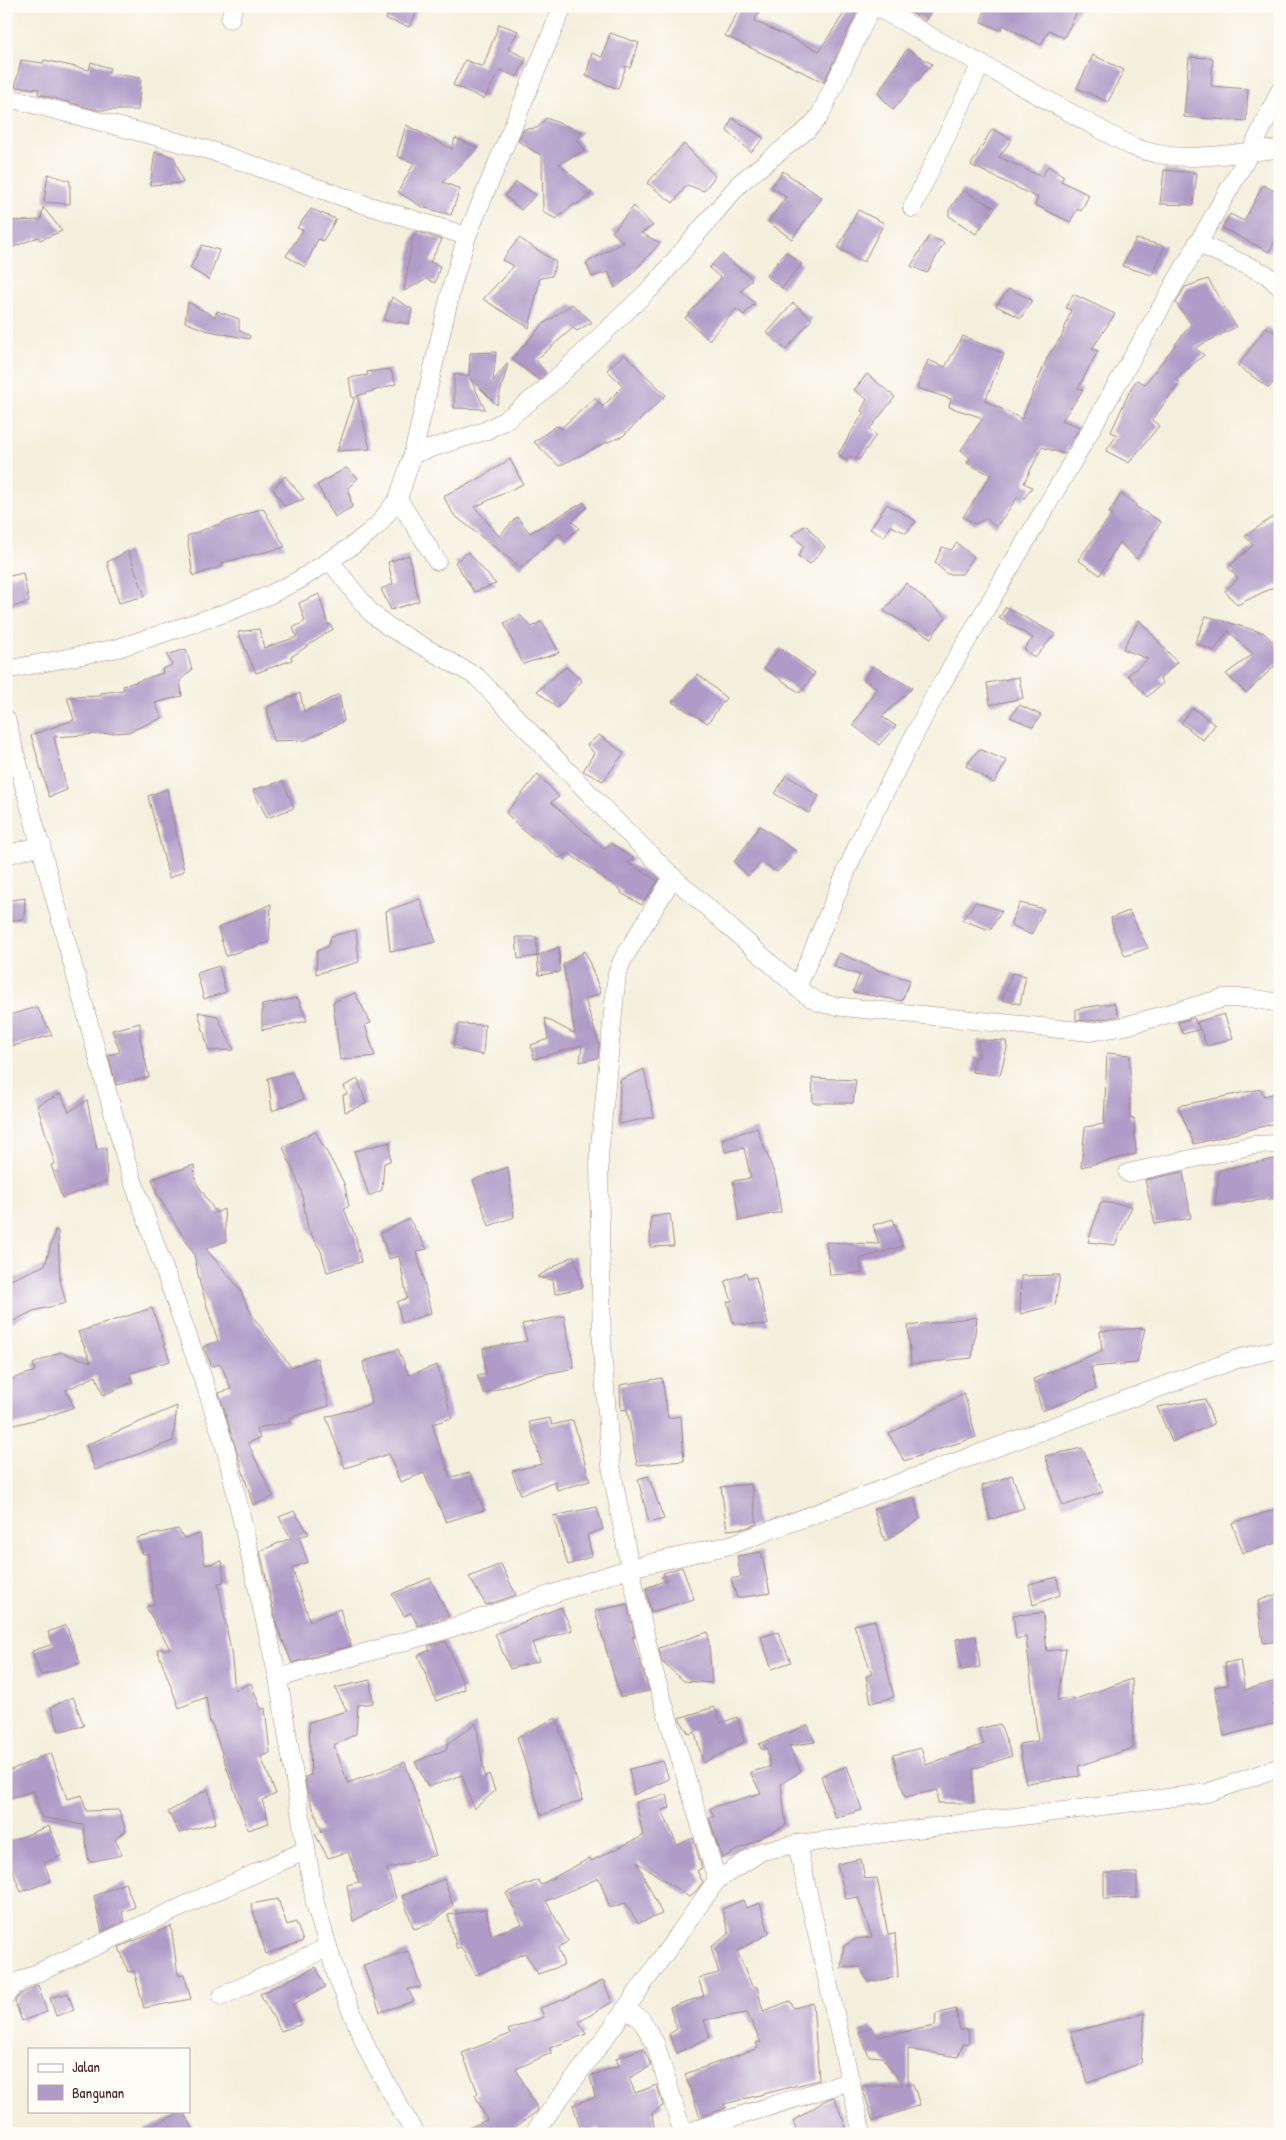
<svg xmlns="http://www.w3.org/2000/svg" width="1286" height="2140" font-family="'Patrick Hand',sans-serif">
  <rect width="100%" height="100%" fill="#fdfcf7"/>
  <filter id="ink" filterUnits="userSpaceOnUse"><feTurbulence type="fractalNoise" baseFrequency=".02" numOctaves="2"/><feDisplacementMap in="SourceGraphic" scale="10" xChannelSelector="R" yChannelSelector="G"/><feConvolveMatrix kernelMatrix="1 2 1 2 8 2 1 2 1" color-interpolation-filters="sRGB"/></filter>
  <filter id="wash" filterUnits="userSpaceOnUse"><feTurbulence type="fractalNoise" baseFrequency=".0096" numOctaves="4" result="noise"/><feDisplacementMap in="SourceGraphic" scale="20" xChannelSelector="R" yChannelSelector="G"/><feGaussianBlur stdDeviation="1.12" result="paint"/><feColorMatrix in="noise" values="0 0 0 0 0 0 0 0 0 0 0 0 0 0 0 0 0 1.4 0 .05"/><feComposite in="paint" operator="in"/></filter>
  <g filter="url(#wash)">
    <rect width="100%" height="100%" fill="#f4efdd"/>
    <g id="blocks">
      <!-- building -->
      <g fill="#b09bc8">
        <polygon points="392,6 420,6 409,27 386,19"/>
        <polygon points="741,6 763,6 754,21 819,51 849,6 857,12 824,82 725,36"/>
        <polygon points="901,6 935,6 925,21"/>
        <polygon points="986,6 1080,6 1064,38 1049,30 1041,45 1003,25 1001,30 981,22"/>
        <polygon points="499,24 518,31 508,49 526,58 517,77 500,70 484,99 453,85 465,60 483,67"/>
        <polygon points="610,33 639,43 630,68 626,66 618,89 586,76 592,53 602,57"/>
        <polygon points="907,49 932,64 893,110 878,93"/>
        <polygon points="1093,55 1124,70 1108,102 1077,88"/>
        <polygon points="1189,57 1213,58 1211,86 1248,89 1246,121 1184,117"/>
        <polygon points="21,60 43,63 44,60 89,70 91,62 110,68 108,73 141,78 138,110 97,110 38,94 39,89 15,87"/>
        <polygon points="546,118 582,132 576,139 585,150 559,164 592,193 576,205 574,204 556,219 543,212 542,156 518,141 524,129 537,128"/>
        <polygon points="732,118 764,138 751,152 727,131"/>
        <polygon points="406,125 452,149 455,138 478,148 443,182 460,189 451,215 422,207 398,192 414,163 397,156"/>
        <polygon points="992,129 1012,139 999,157 1042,177 1048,166 1064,176 1061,181 1089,195 1081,211 1077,209 1070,222 1035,205 1038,198 971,165"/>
        <polygon points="684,144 715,176 704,191 687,185 673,203 647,183"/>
        <polygon points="155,152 174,157 183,183 150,185"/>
        <polygon points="1164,170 1197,173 1193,205 1160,204"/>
        <polygon points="783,171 822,198 792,239 768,222 786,197 771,187"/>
        <polygon points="48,174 70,181 70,204 44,202"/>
        <polygon points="516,182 536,195 521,210 505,196"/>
        <polygon points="1263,185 1280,194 1280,231 1269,252 1222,228 1230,214 1244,221"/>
        <polygon points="963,190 995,208 976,234 949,216 949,210"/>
        <polygon points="634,206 653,226 641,233 660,243 629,277 615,288 608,272 592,277 586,263 623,242 612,232"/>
        <polygon points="43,207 62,231 40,240 38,237 6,250 6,221 41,220"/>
        <polygon points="311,209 336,219 323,241 318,239 305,267 286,256 303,230 297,228"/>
        <polygon points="858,210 884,223 864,262 838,248"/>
        <polygon points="416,231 442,240 430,262 440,266 435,283 427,279 404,291 412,240"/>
        <polygon points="929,236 944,243 927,273 911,266"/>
        <polygon points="519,238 556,262 552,276 540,278 529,328 483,299 514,266 502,260"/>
        <polygon points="1136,239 1165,246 1152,275 1122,266"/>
        <polygon points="202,245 219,250 209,280 190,268"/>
        <polygon points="786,252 802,264 782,288 766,276"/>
        <polygon points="722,254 752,279 741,291 755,303 744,315 736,309 709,340 685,318 721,278 709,268"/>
        <polygon points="1208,279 1236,327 1195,348 1204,355 1175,380 1180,382 1152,420 1159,426 1129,463 1106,451 1117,435 1111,432 1131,388 1137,380 1145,384 1191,324 1176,303 1185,287"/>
        <polygon points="1009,289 1032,300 1021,318 996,306"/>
        <polygon points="1073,294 1115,314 1092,349 1098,351 1078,388 1083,390 1062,420 1080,427 1064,454 1042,447 1024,483 1032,487 1023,500 1018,497 996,527 986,518 975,524 963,517 991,475 967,463 970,458 961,450 983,418 949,407 951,399 917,388 928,360 945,367 963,336 1004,354 985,401 1022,419 1048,356 1062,336 1071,310 1066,308"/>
        <polygon points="392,297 412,309 409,324 384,320"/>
        <polygon points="188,302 215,317 217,311 239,319 239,330 250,336 249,339 205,330 185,322"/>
        <polygon points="793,303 812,319 786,350 767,333"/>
        <polygon points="572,304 592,322 577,331 573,328 536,360 546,373 539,380 512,359 542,325"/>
        <polygon points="1266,327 1280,336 1280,373 1269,388 1238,366"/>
        <polygon points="496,352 493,381 508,363 497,405 470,378 485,409 454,408 454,374 469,376 470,353"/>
        <polygon points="624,354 666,395 623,436 603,444 559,466 534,442 556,426 561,428 595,398 602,407 623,386 607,370"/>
        <polygon points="390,369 396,384 357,396 370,449 337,451 355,397 352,398 349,378 368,375 367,372"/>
        <polygon points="867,374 895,397 869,430 876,435 859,460 850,456 847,460 838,454 864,412 861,411 867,399 854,390"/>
        <polygon points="510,459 523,484 475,507 499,536 517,517 530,533 584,502 587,507 572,521 579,528 566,539 559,533 521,568 454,515 443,496 477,480"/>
        <polygon points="346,468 358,478 348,488 352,507 335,517 317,485"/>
        <polygon points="285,476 304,499 284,506 273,489"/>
        <polygon points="1121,494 1136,504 1135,506 1161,522 1137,559 1119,542 1100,575 1078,560 1112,514 1109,513"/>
        <polygon points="887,504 916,521 906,533 891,526 884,537 870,529"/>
        <polygon points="263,508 285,547 222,563 223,566 193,576 187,536"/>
        <polygon points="1280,512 1280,584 1237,605 1225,591 1238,579 1228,567 1253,545 1245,536"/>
        <polygon points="806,525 825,547 810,564 798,556 804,546 792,535"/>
        <polygon points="957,543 974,557 962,574 947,574 935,563 942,547 951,550"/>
        <polygon points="128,551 145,596 119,603 107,562"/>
        <polygon points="468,552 496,584 474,592 455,562"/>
        <polygon points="409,555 419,601 391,610 381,589 393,584 388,562"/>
        <polygon points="23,573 29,602 6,609 6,577"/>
        <polygon points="906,583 946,617 931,638 884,611"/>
        <polygon points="319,594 328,625 330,624 333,629 291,657 292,660 256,673 238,632 259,629 264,648 297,637 293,628 305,621 299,603"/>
        <polygon points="1006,607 1055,634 1035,658 1024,649 1033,638 999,618"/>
        <polygon points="520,615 532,627 542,621 559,653 523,664 504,623"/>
        <polygon points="1206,616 1264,633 1280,648 1280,661 1246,693 1226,674 1253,654 1228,631 1214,651 1195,643"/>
        <polygon points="1139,620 1177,662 1160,679 1163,683 1147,697 1128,675 1148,659 1123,649"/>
        <polygon points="780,648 815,673 800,693 764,668"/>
        <polygon points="186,649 192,670 180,680 182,696 155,703 162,718 128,732 54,737 67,790 49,797 31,735 74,720 67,697 101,696 100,693 124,690 123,686 163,673 162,669 172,665 167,655"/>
        <polygon points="873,666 912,688 882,717 896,726 879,745 853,725 877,688 864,680"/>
        <polygon points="566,667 582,681 557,708 537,691"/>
        <polygon points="698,674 726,698 708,723 672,702"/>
        <polygon points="1019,677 1023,698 990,705 987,683"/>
        <polygon points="300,693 304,712 339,694 344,721 306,740 273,741 267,707"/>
        <polygon points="1019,705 1041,715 1033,727 1010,717"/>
        <polygon points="1193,708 1215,725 1203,740 1181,723"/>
        <polygon points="599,735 624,753 603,781 583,771 594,753 587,745"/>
        <polygon points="979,749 1007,761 994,783 966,766"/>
        <polygon points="538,774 559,797 551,802 604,849 611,843 634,859 628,863 658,881 642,905 621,893 622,891 568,853 559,858 522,829 506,813"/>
        <polygon points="786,775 819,796 809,813 775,794"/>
        <polygon points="283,781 294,808 267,818 253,790"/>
        <polygon points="167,789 184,871 169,878 148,796"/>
        <polygon points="760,826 797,852 777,872 762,862 748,876 734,862"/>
        <polygon points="25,898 24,919 6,921 6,901"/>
        <polygon points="420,899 436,942 406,949 390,951 386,911"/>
        <polygon points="976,902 1002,911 990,930 962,920"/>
        <polygon points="1020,903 1044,909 1031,935 1010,924"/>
        <polygon points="271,904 269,942 226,956 218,928"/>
        <polygon points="1129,911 1148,948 1125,956 1114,931 1111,918"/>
        <polygon points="356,930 359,962 316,974 317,951 328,946 331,936"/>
        <polygon points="516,937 537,937 537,956 518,959"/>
        <polygon points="559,947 560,972 539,975 537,956"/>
        <polygon points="585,951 601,993 585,999 599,1044 598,1058 580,1062 582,1045 534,1059 531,1045 548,1039 545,1018 575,1034 563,964"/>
        <polygon points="839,953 878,970 910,980 902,1001 853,992 860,975 834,967"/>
        <polygon points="219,966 226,992 204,999 197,973"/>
        <polygon points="1012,973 1026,976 1020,1004 1002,1000"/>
        <polygon points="355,993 371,1023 365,1025 375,1056 340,1060 333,1002"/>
        <polygon points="298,998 307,1021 262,1030 262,1005"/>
        <polygon points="1114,1003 1119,1016 1090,1021 1076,1020 1076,1009"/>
        <polygon points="37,1007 52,1035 13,1046 6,1025 6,1016"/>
        <polygon points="198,1012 217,1016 234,1050 209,1051"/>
        <polygon points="1224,1014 1233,1038 1207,1046 1200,1029 1183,1034 1178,1022 1194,1018 1199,1028 1197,1022"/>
        <polygon points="140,1023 140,1038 149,1077 116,1085 108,1055 120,1052 112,1030"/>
        <polygon points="459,1024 485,1025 483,1055 453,1048"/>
        <polygon points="978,1040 1006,1041 1007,1048 1000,1075 972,1072 974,1057 979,1057"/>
        <polygon points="1107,1053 1130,1055 1130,1119 1134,1118 1136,1154 1081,1167 1085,1127 1104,1124"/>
        <polygon points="644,1069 654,1117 619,1124 620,1080"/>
        <polygon points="292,1072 303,1099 272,1111 268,1078"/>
        <polygon points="812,1078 856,1080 853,1103 813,1103"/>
        <polygon points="358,1079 366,1104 345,1112 343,1095 347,1094 344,1086"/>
        <polygon points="1261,1089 1264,1096 1280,1092 1280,1122 1194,1144 1178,1106"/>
        <polygon points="61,1094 69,1112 87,1100 97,1150 106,1147 107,1181 62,1198 51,1165 55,1164 37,1105"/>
        <polygon points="757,1128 776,1178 781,1212 739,1221 733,1181 751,1178 744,1148 725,1152 722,1139"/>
        <polygon points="315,1131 344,1183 349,1206 344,1209 356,1238 361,1262 327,1272 321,1251 308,1229 301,1190 283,1147"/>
        <polygon points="390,1142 390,1161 384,1163 382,1190 369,1196 354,1151"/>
        <polygon points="1280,1158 1280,1198 1215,1205 1219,1170"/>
        <polygon points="194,1165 196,1182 216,1213 224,1209 226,1241 206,1249 239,1288 253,1317 291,1367 317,1358 329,1406 288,1418 290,1422 256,1428 260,1438 248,1443 273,1497 253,1505 219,1393 231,1389 221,1364 212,1366 203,1347 218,1341 200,1284 194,1254 158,1196 152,1179"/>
        <polygon points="508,1167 514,1217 489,1226 473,1180"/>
        <polygon points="1183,1172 1191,1218 1155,1224 1145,1180"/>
        <polygon points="1101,1202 1132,1206 1115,1245 1088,1242"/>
        <polygon points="670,1214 674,1246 650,1247 651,1217"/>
        <polygon points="409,1219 427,1249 417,1251 431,1313 402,1323 397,1302 407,1298 399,1256 389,1259 381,1233"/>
        <polygon points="893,1219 902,1246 860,1259 862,1273 830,1275 826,1242 879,1244 873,1225"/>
        <polygon points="55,1230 58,1231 60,1280 66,1303 33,1311 6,1325 6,1282 45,1265"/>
        <polygon points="574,1255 583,1287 555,1294 553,1280 537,1277"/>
        <polygon points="746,1273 748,1278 756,1277 768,1325 734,1324 727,1302 732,1301 725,1281"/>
        <polygon points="1060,1275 1055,1305 1020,1314 1021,1276"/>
        <polygon points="152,1308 170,1361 130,1373 133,1382 103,1395 96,1376 66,1390 74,1407 46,1417 6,1427 6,1381 35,1371 33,1364 60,1352 91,1362 78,1332"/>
        <polygon points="564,1316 574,1368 531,1377 484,1394 477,1375 486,1375 483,1348 527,1341 522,1324"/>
        <polygon points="977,1317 972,1358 911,1364 908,1326"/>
        <polygon points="1145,1328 1137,1363 1091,1367 1096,1389 1042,1411 1033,1379 1102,1351 1100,1331"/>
        <polygon points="398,1349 409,1375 437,1365 452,1418 432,1424 450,1477 470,1473 484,1510 446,1522 424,1473 400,1482 389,1454 345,1468 326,1417 372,1404 363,1362"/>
        <polygon points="662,1378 668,1418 681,1416 684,1461 637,1465 627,1409 621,1410 620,1385"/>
        <polygon points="964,1393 976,1437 904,1461 889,1434"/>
        <polygon points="1205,1399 1214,1424 1172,1442 1157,1407"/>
        <polygon points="177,1406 173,1441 95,1470 86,1445"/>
        <polygon points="550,1418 552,1425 573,1420 590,1481 557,1490 555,1481 521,1495 512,1471 542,1464 529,1422"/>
        <polygon points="1082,1448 1103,1492 1063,1506 1045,1456"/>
        <polygon points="1012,1475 1024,1508 990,1520 982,1486"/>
        <polygon points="648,1476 664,1519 649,1523 638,1479"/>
        <polygon points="751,1484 757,1524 746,1528 727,1530 721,1487"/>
        <polygon points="914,1497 920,1519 885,1541 873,1509"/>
        <polygon points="597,1507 603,1529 587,1535 592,1556 568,1565 553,1516"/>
        <polygon points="1280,1508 1280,1542 1243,1553 1232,1523"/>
        <polygon points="294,1511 309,1534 299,1537 308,1562 292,1568 310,1621 340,1609 351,1646 292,1663 277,1626 260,1551 291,1538 279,1517"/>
        <polygon points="178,1529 184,1538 200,1534 205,1565 222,1561 224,1582 218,1583 231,1651 235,1690 251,1683 261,1709 265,1708 270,1753 261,1757 276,1794 262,1800 269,1823 248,1830 212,1724 210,1724 206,1697 179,1708 157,1649 170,1649 146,1607 154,1605 148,1553 143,1554 137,1538"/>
        <polygon points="761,1552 770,1593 737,1598 731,1579 741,1577 737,1556"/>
        <polygon points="501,1564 516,1595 486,1605 469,1577"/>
        <polygon points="682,1567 694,1599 651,1612 646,1588 667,1580 663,1573"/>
        <polygon points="1057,1577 1060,1595 1033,1605 1029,1584"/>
        <polygon points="430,1578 449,1617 418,1626 411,1613 404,1616 392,1594"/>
        <polygon points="1280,1593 1280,1641 1263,1643 1258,1601"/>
        <polygon points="627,1604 635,1638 632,1636 649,1691 620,1697 595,1611"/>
        <polygon points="561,1607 572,1630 532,1643 539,1661 510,1669 495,1634"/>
        <polygon points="1043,1613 1047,1651 1066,1649 1057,1700 1072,1698 1073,1700 1132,1679 1133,1748 1078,1766 1080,1776 1026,1783 1019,1744 1038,1741 1026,1637 1016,1639 1013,1615"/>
        <polygon points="875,1620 894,1697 871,1703 866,1676 872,1674 854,1625"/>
        <polygon points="66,1625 80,1663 41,1675 32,1651 53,1644 48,1632"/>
        <polygon points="708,1632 712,1683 684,1681 662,1662 659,1648"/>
        <polygon points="778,1632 791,1662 772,1669 761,1637"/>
        <polygon points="976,1636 980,1667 961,1670 956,1639"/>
        <polygon points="446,1641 465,1689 436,1701 418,1655 430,1650 428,1646"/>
        <polygon points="1240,1660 1245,1690 1280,1680 1280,1702 1273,1704 1279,1722 1224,1736 1215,1687 1228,1685 1225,1663"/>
        <polygon points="370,1680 373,1703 358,1705 356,1734 334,1745 348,1783 405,1762 436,1855 387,1869 396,1899 353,1921 347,1885 359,1882 348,1852 328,1858 315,1834 322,1832 307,1792 305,1777 311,1775 309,1722 347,1711 335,1688"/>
        <polygon points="73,1697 84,1726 59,1731 51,1707"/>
        <polygon points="714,1707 721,1723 737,1717 744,1742 703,1763 695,1732 689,1734 679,1718"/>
        <polygon points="556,1718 583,1800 541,1815 517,1737"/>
        <polygon points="476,1723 485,1777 489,1774 495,1791 474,1809 462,1775 428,1787 415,1762 447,1749 447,1744"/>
        <polygon points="1000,1724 1012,1756 973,1769 973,1803 938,1803 938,1790 905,1797 893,1755 921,1748 926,1765 984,1744 978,1729"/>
        <polygon points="808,1725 815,1742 789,1746 801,1771 781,1784 786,1825 722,1858 709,1818 714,1817 710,1808 761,1793 750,1772 770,1767 767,1749 761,1749 759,1744"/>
        <polygon points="51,1753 67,1799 82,1795 86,1811 119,1810 126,1831 115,1839 122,1855 89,1862 83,1825 41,1817 34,1791 6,1799 6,1772"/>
        <polygon points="663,1761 669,1779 634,1795 629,1769"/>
        <polygon points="847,1766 862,1810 835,1818 821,1776"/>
        <polygon points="208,1789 216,1823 179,1833 168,1812"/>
        <polygon points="667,1794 670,1808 662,1810 677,1845 693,1838 702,1868 697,1871 703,1882 696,1891 689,1897 637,1862 662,1914 638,1923 625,1903 610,1908 599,1878 546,1901 568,1941 558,1948 564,1965 538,1974 525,1953 476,1975 461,1947 457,1949 448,1915 486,1909 491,1935 522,1924 506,1893 538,1880 540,1885 590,1858 591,1861 643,1836 636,1802"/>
        <polygon points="49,1826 61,1856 44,1863 51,1881 21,1892 6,1854 6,1843"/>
        <polygon points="861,1859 865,1879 877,1878 888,1934 895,1933 898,1977 868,1982 860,1967 841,1968 844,1946 856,1939 872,1937 858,1897 846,1899 837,1864"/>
        <polygon points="1104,1873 1137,1873 1137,1898 1104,1899"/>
        <polygon points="444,1879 453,1906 430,1924 414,1929 402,1896"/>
        <polygon points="125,1883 135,1907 122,1912 125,1921 102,1932 94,1896"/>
        <polygon points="278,1899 287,1925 296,1922 303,1941 266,1954 251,1904"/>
        <polygon points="743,1900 746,1908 760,1903 769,1933 737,1951 752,1986 757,1987 763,2011 790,2001 794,2008 813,2003 819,2080 724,2104 726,2108 700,2117 685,2074 758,2048 756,2043 761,2042 747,2013 704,2020 710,2037 677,2053 669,2034 677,2029 670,2007 704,1996 698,1978 719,1973 711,1947 729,1934 722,1909"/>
        <polygon points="171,1926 178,1975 184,1974 191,1999 144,2008 134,1971 128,1972 119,1947"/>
        <polygon points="408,1951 421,1987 408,1989 414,2001 380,2012 363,1965"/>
        <polygon points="316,1967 325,1987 292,2005 302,2024 281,2031 260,1994"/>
        <polygon points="603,1980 612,2002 579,2022 586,2034 550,2048 551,2053 516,2069 538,2110 536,2112 506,2134 454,2134 487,2120 475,2095 478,2093 462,2053 510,2034 508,2030 544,2017 540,2008 565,1999"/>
        <polygon points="38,1985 47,2012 22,2021 15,2002 21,1994"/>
        <polygon points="68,1993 74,2010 56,2016 50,1998"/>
        <polygon points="956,2009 960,2030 968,2029 969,2043 963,2044 958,2057 908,2049 908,2085 913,2084 920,2105 873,2121 862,2086 903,2085 882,2057 869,2056 859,2032 871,2027 878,2037 935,2026 936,2014"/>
        <polygon points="1145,2013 1141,2063 1088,2083 1071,2032"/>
        <polygon points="644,2048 651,2066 629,2078 635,2093 657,2085 663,2106 652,2113 655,2134 601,2134 599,2128 582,2134 573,2105 595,2097 590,2076 619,2066 616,2058"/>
        <polygon points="834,2097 846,2127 833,2134 798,2134 793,2121 826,2100"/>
        <polygon points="183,2112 197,2134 133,2134"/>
      </g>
    </g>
  </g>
  <g filter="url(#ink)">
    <use href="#blocks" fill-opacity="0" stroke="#9f8784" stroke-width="1"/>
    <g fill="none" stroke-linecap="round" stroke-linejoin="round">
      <!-- minor casing -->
      <g stroke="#9f8784" stroke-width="19">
        <g id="minor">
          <path d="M 875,6 L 1131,146 C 1183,167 1226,152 1280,149"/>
          <polyline points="230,19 234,6"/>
          <polyline points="6,97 212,151 363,204 467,236"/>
          <polyline points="912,208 981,64"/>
          <polyline points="1197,243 1266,274 1280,287"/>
          <polyline points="413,454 485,431 504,421 543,391 653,286 740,183 808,129 819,117 872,6"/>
          <polyline points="398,499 437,561"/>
          <polyline points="330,561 370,612 389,627 477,677 611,816 673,877 805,994 818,1002 834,1006 1090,1032 1125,1026 1224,998 1250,998 1280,1003"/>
          <polyline points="6,670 118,648 228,612 267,596 299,580 352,546 377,526 398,499 413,454 453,282 467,236 563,6"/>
          <polyline points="6,719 127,1164 209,1396 226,1450 278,1678 315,1903 337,1977 369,2053 415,2134"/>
          <polyline points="6,855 42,845"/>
          <polyline points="797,988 858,844 935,695 1070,466 1251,151 1280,91"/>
          <polyline points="1128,1173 1254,1145 1280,1144"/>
          <polyline points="278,1678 448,1629 630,1568 611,1466 602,1348 599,1156 617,973 623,959 673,877"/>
          <polyline points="797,1844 862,2134"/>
          <polyline points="717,1880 652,1665 630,1568 730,1545 1240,1358 1280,1349"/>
          <polyline points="6,1996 14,1986 22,1980 306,1850"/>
          <polyline points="222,1996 328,1947"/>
          <polyline points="625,2009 641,2019 655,2043 680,2124 684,2130 691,2131 851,2081"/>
          <polyline points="533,2134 607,2035 717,1880 762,1851 797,1844 1207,1793 1280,1767"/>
        </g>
      </g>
      <!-- minor -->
      <use href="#minor" stroke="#fff" stroke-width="18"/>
    </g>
  </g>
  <!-- margin -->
  <rect width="1286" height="2140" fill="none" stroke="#fdfcf7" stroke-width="25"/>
  <!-- legend -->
  <rect x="28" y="2048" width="162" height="65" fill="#fdfcf7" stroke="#b5a4a5"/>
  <rect x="38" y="2064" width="25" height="8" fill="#ffffff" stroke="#b5a4a5"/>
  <text x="72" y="2072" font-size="15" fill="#4a1f2b">Jalan</text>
  <rect x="38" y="2085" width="25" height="15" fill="#b09bc8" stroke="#b5a4a5"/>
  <text x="72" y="2098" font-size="15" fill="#4a1f2b">Bangunan</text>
</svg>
